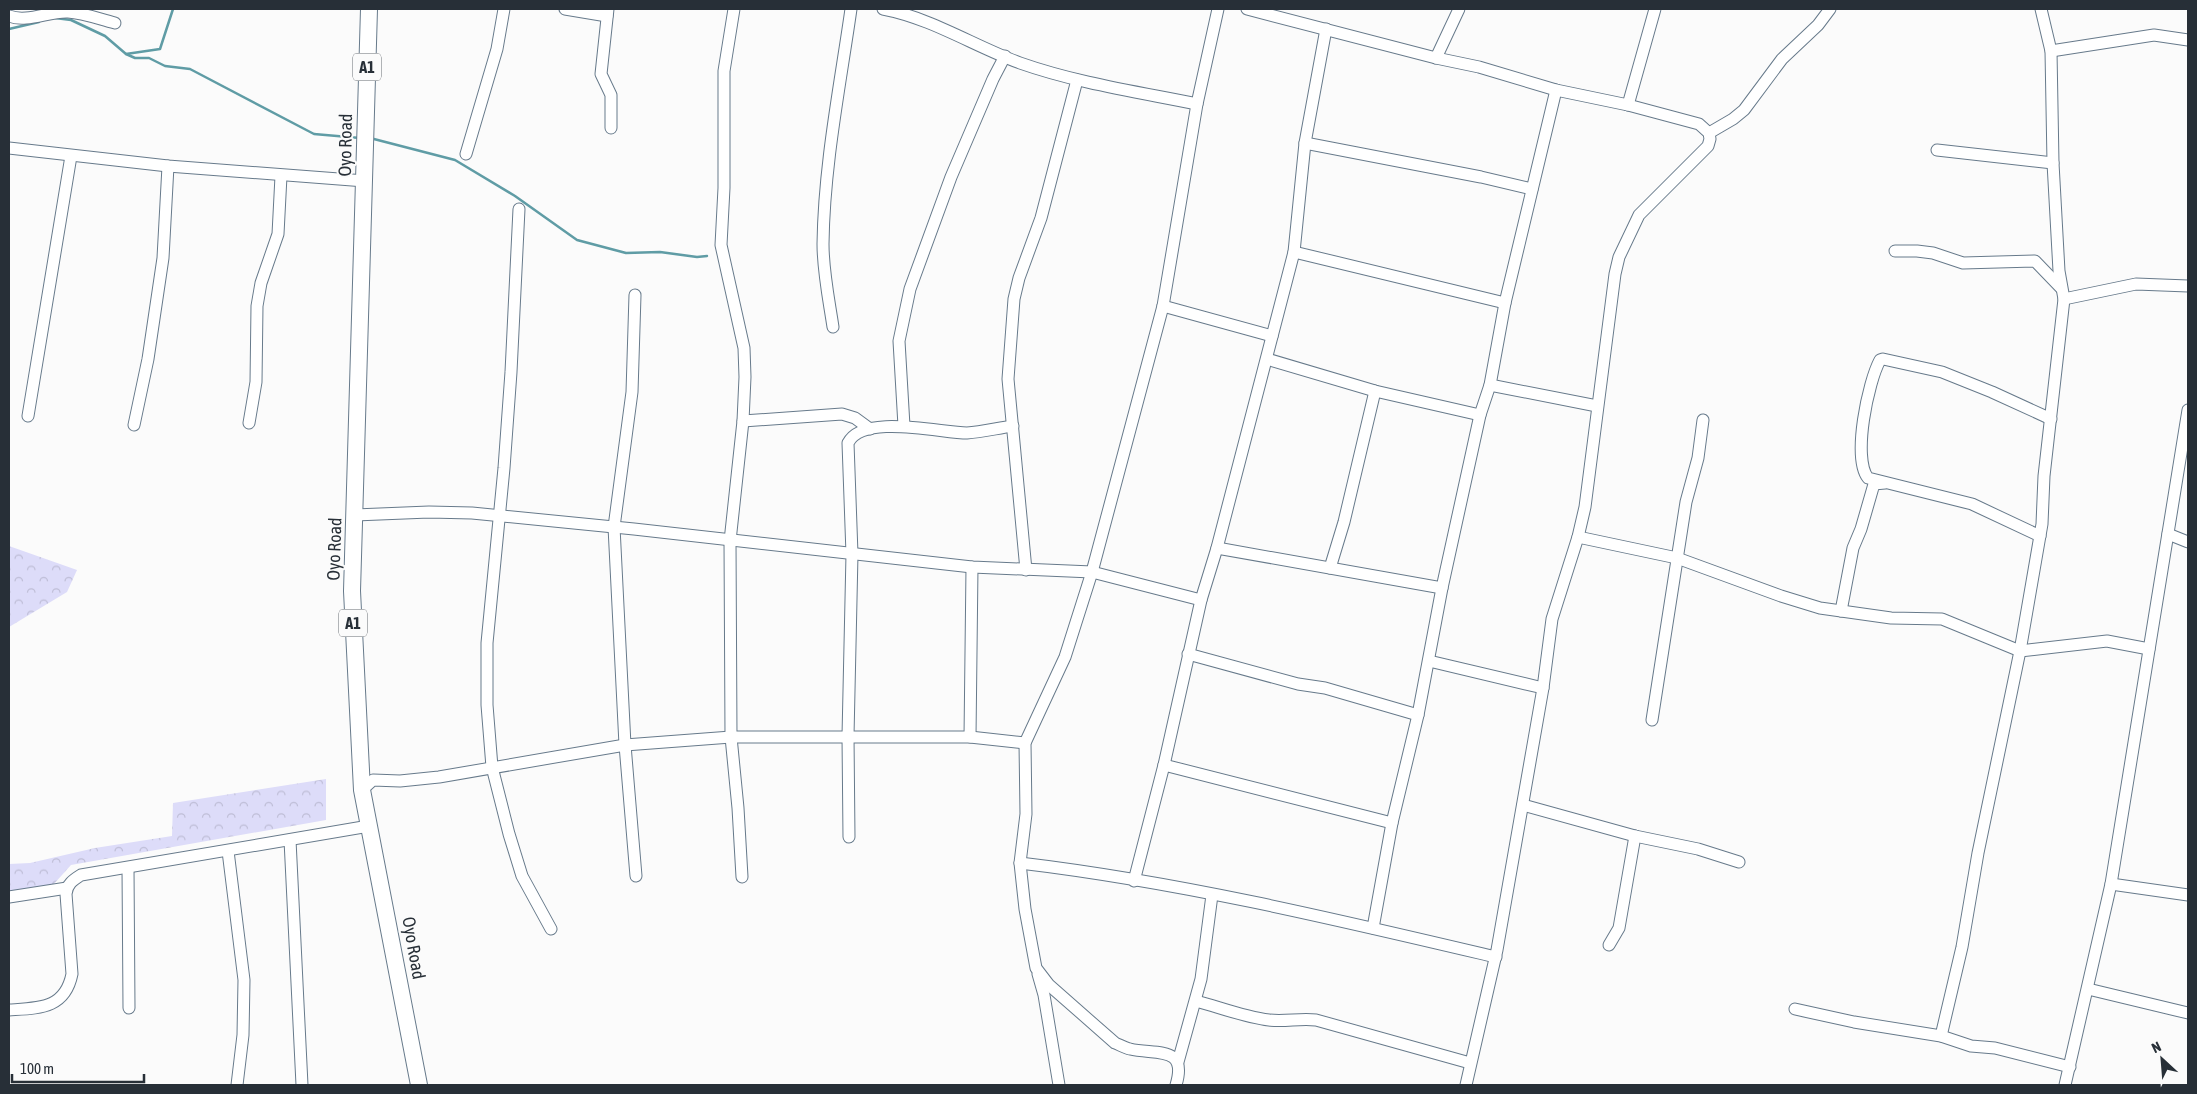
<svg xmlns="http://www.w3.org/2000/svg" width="2197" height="1094" font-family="'Asap Condensed',sans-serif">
  <defs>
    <pattern id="forest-crowns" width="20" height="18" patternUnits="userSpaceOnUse" patternTransform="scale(1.25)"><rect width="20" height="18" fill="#dddcf9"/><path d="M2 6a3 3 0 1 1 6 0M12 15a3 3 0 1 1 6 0" fill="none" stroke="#bebdd6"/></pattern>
  </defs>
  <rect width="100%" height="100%" fill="#fbfbfb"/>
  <!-- forest -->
  <g fill="url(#forest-crowns)">
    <polygon points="9,546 77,570 67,592 9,627"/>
    <polygon points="326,779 326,820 71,865 53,885 9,892 9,864 30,863 95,848 172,836 173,803"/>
  </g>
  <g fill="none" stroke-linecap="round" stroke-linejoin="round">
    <!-- stream -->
    <g stroke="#5f9ca5" stroke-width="2.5">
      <polyline points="55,18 71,20 105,36 126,54 135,58 149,58 165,66 190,69 314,134 360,138"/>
      <polyline points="9,29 39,22"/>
      <polyline points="126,54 160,49 173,9"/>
      <polyline points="370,138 455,160 515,196 577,240 626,253 660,252 697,257 707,256"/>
    </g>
    <!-- minor casing -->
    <g stroke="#677a8b" stroke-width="13">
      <g id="minor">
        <polyline points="565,9 607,16"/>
        <polyline points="608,9 601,74 611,95 611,128"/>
        <polyline points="734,9 724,71 724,188 721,245 744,348 745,377 743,421 730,541 731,737 738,808 742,877"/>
        <path d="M 883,9 C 931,18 974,46 1020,63 C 1077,83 1138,92 1197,104"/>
        <polyline points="1247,9 1436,58 1479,67 1556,90 1628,105 1699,124 1709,133 1710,139 1708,146 1639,215 1619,257 1615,274 1585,507 1578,537 1552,619 1543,688 1497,950 1466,1085"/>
        <path d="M 9,16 C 27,23 49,11 68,12 C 84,13 99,19 115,23"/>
        <polyline points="2051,51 2154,35 2188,40"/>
        <polyline points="1436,58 1459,9"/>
        <polyline points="1628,105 1655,9"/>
        <polyline points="1709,133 1733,119 1744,110 1782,59 1818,25 1830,9"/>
        <polyline points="1305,143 1481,177 1532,189"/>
        <polyline points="9,148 168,166 365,181"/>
        <polyline points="1937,150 2053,163"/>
        <polyline points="466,154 497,49 504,9"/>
        <polyline points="519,209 511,372 504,468 487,643 487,705 492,767 509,834 522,876 551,929"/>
        <polyline points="1895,251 1917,251 1933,253 1963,263 2035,261 2061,288"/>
        <polyline points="1294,252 1505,303"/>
        <polyline points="635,295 632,392 614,527 625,745 636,876"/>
        <polyline points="2064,299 2136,284 2188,286"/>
        <polyline points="1163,306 1272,336"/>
        <path d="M 833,327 C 829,300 823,272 823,244 C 824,165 840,86 851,9"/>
        <polyline points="1267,359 1375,391 1480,415"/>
        <polyline points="1490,385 1597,406"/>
        <polyline points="28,416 71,156"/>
        <polyline points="743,421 842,414 855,418 870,429"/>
        <polyline points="249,423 256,382 257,306 261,283 278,234 281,176"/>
        <polyline points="134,425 148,359 163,258 168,166"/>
        <polyline points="904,426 899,341 910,289 951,177 993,79 1005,56"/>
        <polyline points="355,515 429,512 472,513 634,529 972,567 1092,572 1201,600"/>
        <polyline points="2168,534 2188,542"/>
        <path d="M 2040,536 L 1972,504 L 1868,478 C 1852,458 1868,382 1880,360 L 1883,359 L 1942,372 L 1992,392 L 2051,419"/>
        <polyline points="1578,537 1677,558 1781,596 1820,608 1891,618 1942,619 2020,651 2107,641 2149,649"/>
        <polyline points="1217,548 1442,588"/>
        <polyline points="1330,568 1344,522 1375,391"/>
        <polyline points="1026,570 1008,379 1014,299 1019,278 1041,218 1077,80"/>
        <polyline points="1841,611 1853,548 1861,529 1874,484 1885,483"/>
        <polyline points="1188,654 1298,684 1325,688 1418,715"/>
        <polyline points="1429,661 1543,688"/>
        <polyline points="1652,720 1686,502 1698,458 1703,420"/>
        <polyline points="970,737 972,567"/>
        <polyline points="1164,765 1392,823"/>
        <polyline points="362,790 373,780 400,781 439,777 625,745 731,737 970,737 1025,743"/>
        <polyline points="1523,805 1635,836 1698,849 1739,862"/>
        <path d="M 849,837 L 848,736 L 852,554 L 848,443 C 863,413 941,433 967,433 C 982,432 998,428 1013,426"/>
        <polyline points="290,840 302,1085"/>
        <polyline points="228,851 244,980 243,1035 237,1085"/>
        <path d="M 1020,863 C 1180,882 1339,920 1496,957"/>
        <polyline points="128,868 129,1008"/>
        <polyline points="1134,881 1164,765 1201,600 1217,548 1294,252 1305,143 1326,29"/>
        <polyline points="2111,884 2188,895"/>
        <polyline points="9,897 67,888"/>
        <polyline points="1373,928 1392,823 1418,715 1442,588 1480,415 1490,385 1505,303 1556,90"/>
        <polyline points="1609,945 1619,928 1635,836"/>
        <polyline points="1038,974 1044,995 1059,1085"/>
        <polyline points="2088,989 2188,1013"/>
        <path d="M 1196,1001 C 1219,1007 1244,1017 1269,1020 C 1285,1022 1300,1018 1316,1020 L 1470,1063"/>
        <polyline points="1795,1009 1854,1022 1941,1036 1971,1046 1995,1048 2070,1067"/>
        <path d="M 9,1010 C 39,1008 65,1009 72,974 L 66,894 C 67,884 73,880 81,875 L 369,826"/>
        <polyline points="1941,1036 1962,947 1978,853 2020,651 2042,524 2044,476 2064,299 2059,271 2053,163 2051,51 2041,9"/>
        <polyline points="1178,1062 1201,979 1212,895"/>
        <path d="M 1176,1085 C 1188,1045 1156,1055 1130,1049 C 1125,1048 1120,1045 1115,1043 L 1049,985 L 1036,968 L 1025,909 L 1020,863 L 1026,814 L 1025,743 L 1065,657 L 1092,572 L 1163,306 L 1197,104 L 1218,9"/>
        <polyline points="2065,1085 2111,884 2188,410"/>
      </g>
    </g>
    <!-- highway casing -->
    <g stroke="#677a8b" stroke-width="18">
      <polyline id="highway" points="369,9 352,591 362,790 419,1085"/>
    </g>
    <!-- minor -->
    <use href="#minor" stroke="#fff" stroke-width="11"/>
    <!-- highway -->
    <use href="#highway" stroke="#fff" stroke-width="16"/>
  </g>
  <g text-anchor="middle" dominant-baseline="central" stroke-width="4" stroke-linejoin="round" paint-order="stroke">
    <!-- shield labels -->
    <g fill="#fbfbfb" stroke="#676c72" stroke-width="1">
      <rect x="353" y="53.5" width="28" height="27" rx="4"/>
      <rect x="339" y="609.5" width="28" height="27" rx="4"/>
    </g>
    <g font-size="16" font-weight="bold" fill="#272f37">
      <text x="367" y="67">A1</text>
      <text x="353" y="623">A1</text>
    </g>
    <!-- street labels -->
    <g font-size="18" fill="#272f37" stroke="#fbfbfb">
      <text transform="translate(345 145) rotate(-89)">Oyo Road</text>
      <text transform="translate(334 549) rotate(-88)">Oyo Road</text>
      <text transform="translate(414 948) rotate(80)">Oyo Road</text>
    </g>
  </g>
  <!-- border -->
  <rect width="2197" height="1094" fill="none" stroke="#272f37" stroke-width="20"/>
  <!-- north arrow -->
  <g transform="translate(2162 1059) rotate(334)" stroke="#fbfbfb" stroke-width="4" paint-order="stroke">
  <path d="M0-4L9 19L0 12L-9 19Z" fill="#272f37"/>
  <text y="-8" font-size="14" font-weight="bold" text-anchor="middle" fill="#272f37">N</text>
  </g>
  <!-- scale -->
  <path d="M12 1074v8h132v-8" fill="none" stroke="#272f37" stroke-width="2.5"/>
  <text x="20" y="1074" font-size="15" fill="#272f37" stroke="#fbfbfb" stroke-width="4" paint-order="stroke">100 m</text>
</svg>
